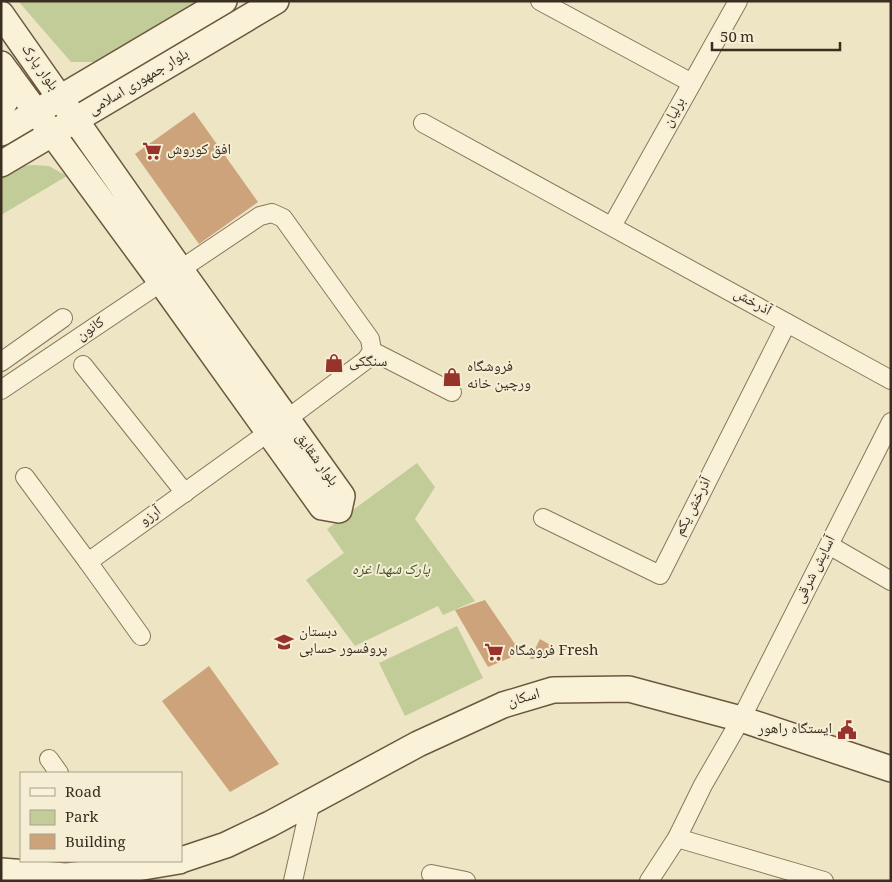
<svg xmlns="http://www.w3.org/2000/svg" width="892" height="882" font-family="Georgia,'Noto Naskh Arabic',serif">
  <rect width="100%" height="100%" fill="#eee5c5"/>
  <!-- green -->
  <g fill="#c2cc99">
    <polygon points="18,1 199,1 94,62 71,62"/>
    <polygon points="32,165 49,166 67,176 1,215 1,174 11,168"/>
    <polygon points="417,463 435,487 415,519 475,601 443,615 438,606 355,646 306,580 344,553 327,529"/>
    <polygon points="457,626 483,678 405,716 379,663"/>
  </g>
  <!-- building -->
  <g fill="#cca37b">
    <polygon points="194,112 258,202 199,244 135,154"/>
    <polygon points="485,600 521,653 488,667 455,610"/>
    <polygon points="540,639 552,646 545,658 530,659"/>
    <polygon points="209,666 279,764 230,792 162,701"/>
  </g>
  <g fill="none" stroke-linecap="round" stroke-linejoin="round">
    <!-- street casing -->
    <g stroke="#89775b" stroke-width="20">
      <g id="street">
        <polyline points="540,1 692,83"/>
        <polyline points="423,123 891,380"/>
        <polyline points="612,226 738,1"/>
        <polyline points="372,351 452,392"/>
        <polyline points="1,362 63,318"/>
        <polyline points="83,365 185,493"/>
        <polyline points="1,390 260,216 272,213 283,218 370,339 372,351 366,360 287,419 88,562 141,636"/>
        <polyline points="25,477 88,562"/>
        <polyline points="543,518 660,575 787,323"/>
        <polyline points="829,545 891,581"/>
        <polyline points="49,759 59,773"/>
        <polyline points="677,838 824,881"/>
        <polyline points="431,874 466,881"/>
        <polyline points="293,881 311,801"/>
        <polyline points="649,881 677,838 703,785 741,719 891,422"/>
      </g>
    </g>
    <!-- secondary casing -->
    <g stroke="#6b583e" stroke-width="28">
      <g id="secondary">
        <polyline points="1,14 180,269 342,496 339,510 322,507 161,282 1,64"/>
        <polyline points="1,109 8,96 9,75"/>
        <polyline points="1,133 224,1"/>
        <polyline points="1,164 276,1"/>
        <polyline points="181,860 226,845 270,824 418,744 503,705 553,690 629,689 741,719 891,769"/>
        <polyline points="1,871 66,876 125,870 179,861"/>
      </g>
    </g>
    <!-- street -->
    <use href="#street" stroke="#f9f2d8" stroke-width="18"/>
    <!-- secondary -->
    <use href="#secondary" stroke="#f9f2d8" stroke-width="25"/>
  </g>
  <!-- icons -->
  <defs>
    <g id="supermarket-bare" transform="scale(1.5)"><path d="M-6-5.5h2.5l.6 2H6L4.5 2H-2.5L-4.4-4H-6ZM-1.5 3.2a1.3 1.3 0 1 0 .1 0ZM3 3.2a1.3 1.3 0 1 0 .1 0Z" fill="#98332b" stroke="#f5eed5" stroke-width="2.5" paint-order="stroke"/></g>
    <g id="shop-bare" transform="scale(1.5)"><path d="M-5-2.5h2.3a2.7 3.5 0 0 1 5.4 0H5L5.5 6h-11ZM-1.5-2.5h3a1.5 2.3 0 0 0-3 0Z" fill="#98332b" stroke="#f5eed5" stroke-width="2.5" paint-order="stroke"/></g>
    <g id="school-bare" transform="scale(1.5)"><path d="M0-5L7-2L0 1L-7-2ZM-4 1L0 2.5L4 1V4Q0 6-4 4Z" fill="#98332b" stroke="#f5eed5" stroke-width="2.5" paint-order="stroke"/></g>
    <g id="civic-bare" transform="scale(1.5)"><path d="M-.6-6.5H3V-4.5H.6V-3L4-1V1h2V6H-6V1h2V-1L-.6-3ZM-1.2 2.5V6h2.4V2.5Z" fill="#98332b" stroke="#f5eed5" stroke-width="2.5" paint-order="stroke"/></g>
  </defs>
  <g fill-rule="evenodd">
    <use href="#supermarket-bare" x="152" y="151"/>
    <use href="#shop-bare" x="334" y="363"/>
    <use href="#shop-bare" x="452" y="377"/>
    <use href="#school-bare" x="284" y="642"/>
    <use href="#supermarket-bare" x="494" y="652"/>
    <use href="#civic-bare" x="847" y="730"/>
  </g>
  <g text-anchor="middle" dominant-baseline="central" stroke-width="4" stroke-linejoin="round" paint-order="stroke">
    <!-- street labels -->
    <g font-size="15" fill="#392e1f" stroke="#f5eed5">
      <text transform="translate(39 68) rotate(55)">بلوار پارک</text>
      <text transform="translate(139 83) rotate(-31)">بلوار جمهوری اسلامی</text>
      <text transform="translate(675 113) rotate(-61)">برلیان</text>
      <text transform="translate(752 303) rotate(29)">آذرخش</text>
      <text transform="translate(91 330) rotate(-34)">کانون</text>
      <text transform="translate(316 460) rotate(54)">بلوار شقایق</text>
      <text transform="translate(694 507) rotate(-63)">آذرخش یکم</text>
      <text transform="translate(151 517) rotate(-36)">آرزو</text>
      <text transform="translate(816 570) rotate(-63)">آسایش شرقی</text>
      <text transform="translate(524 699) rotate(-16)">اسکان</text>
    </g>
    <!-- poi labels -->
    <g font-size="15" fill="#392e1f" stroke="#f5eed5" text-anchor="start">
      <text x="167" y="151">افق کوروش</text>
      <text x="349" y="363">سنگکی</text>
      <text x="467" y="368">فروشگاه<tspan x="467" dy="17">ورچین خانه</tspan></text>
      <text x="299" y="633">دبستان<tspan x="299" dy="17">پروفسور حسابی</tspan></text>
      <text x="509" y="652">فروشگاه Fresh</text>
      <text x="832" y="730" text-anchor="end">ایستگاه راهور</text>
    </g>
    <!-- park labels -->
    <g font-size="15" font-style="italic" fill="#465526" stroke="#f5eed5">
      <text x="391" y="571">پارک شهدا غزه</text>
    </g>
  </g>
  <!-- border -->
  <rect width="892" height="882" fill="none" stroke="#392e1f" stroke-width="5"/>
  <!-- legend -->
  <rect x="20" y="772" width="162" height="90" fill="#f5eed5" stroke="#aaa18c"/>
  <rect x="30" y="788" width="25" height="8" fill="#f9f2d8" stroke="#aaa18c"/>
  <text x="65" y="797" font-size="15" fill="#392e1f">Road</text>
  <rect x="30" y="810" width="25" height="15" fill="#c2cc99" stroke="#aaa18c"/>
  <text x="65" y="822" font-size="15" fill="#392e1f">Park</text>
  <rect x="30" y="834" width="25" height="15" fill="#cca37b" stroke="#aaa18c"/>
  <text x="65" y="847" font-size="15" fill="#392e1f">Building</text>
  <!-- scale -->
  <path d="M712 42v8h128v-8" fill="none" stroke="#392e1f" stroke-width="2.5"/>
  <text x="720" y="42" font-size="15" fill="#392e1f" stroke="#f5eed5" stroke-width="4" paint-order="stroke">50 m</text>
</svg>
